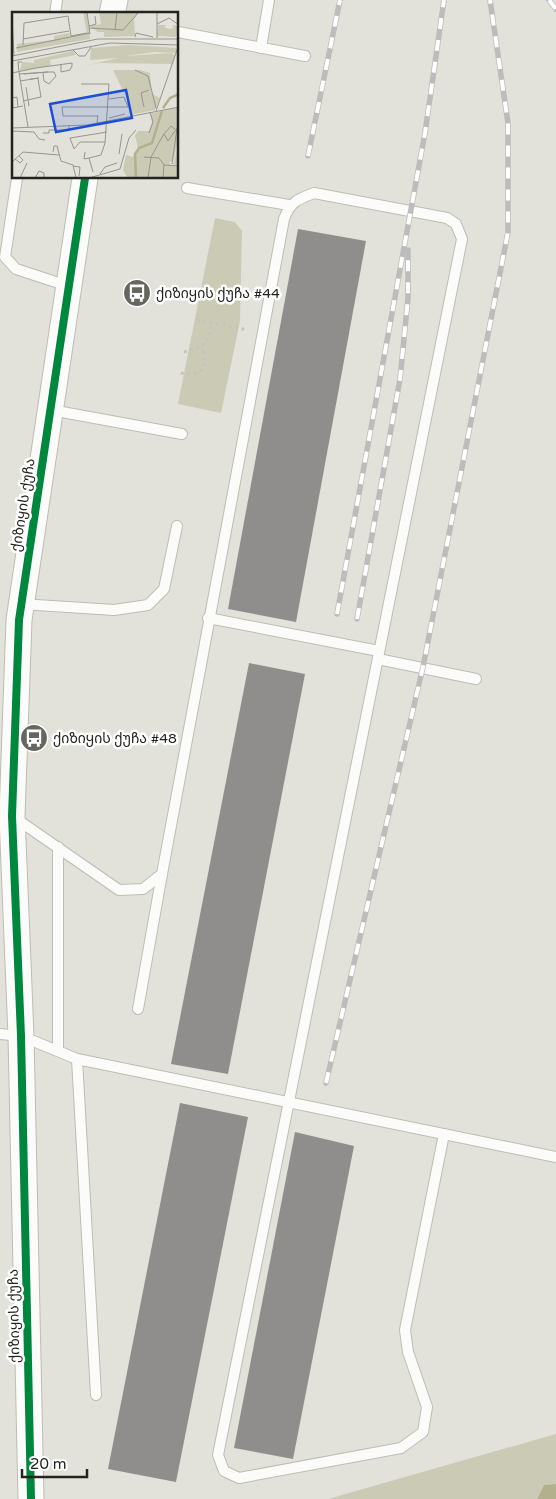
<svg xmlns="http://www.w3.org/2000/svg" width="556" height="1499" font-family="'Varela Round','Noto Sans Georgian',sans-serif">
  <rect width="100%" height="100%" fill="#e2e2da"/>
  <!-- green -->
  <g fill="#cbcab5">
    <polygon points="215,218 235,222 242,231 240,321 221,413 178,404"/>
    <polygon points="556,1434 556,1484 544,1485 537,1499 328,1499"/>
  </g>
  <!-- water -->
  <polygon fill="#b2b08d" points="556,1484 556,1499 537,1499 544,1485"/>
  <!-- building -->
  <g fill="#908e8c">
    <polygon points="298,229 366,241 296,622 228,609"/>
    <polygon points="249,663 305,674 228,1074 171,1064"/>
    <polygon points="180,1103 248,1117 176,1482 108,1469"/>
    <polygon points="295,1132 354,1146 293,1459 234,1448"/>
  </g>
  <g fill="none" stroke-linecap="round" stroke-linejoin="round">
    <!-- service casing -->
    <g stroke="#bdbdb6" stroke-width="12">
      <g id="service">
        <polyline points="55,14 57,0"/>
        <polyline points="178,32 305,56"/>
        <polyline points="261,48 269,0"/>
        <polyline points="17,178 5,257 16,269 68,286"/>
        <polyline points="187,188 289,205"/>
        <polyline points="51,410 182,434"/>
        <polyline points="21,604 114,610 148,605 164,589 177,526"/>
        <polyline points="208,618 379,651"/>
        <polyline points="378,659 476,679"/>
        <path d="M 15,818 L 119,890 L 143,889 L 162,874 L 284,219 C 290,202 298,199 314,193 L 447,218 L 456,224 L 462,239 L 218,1455 L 224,1471 L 239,1478 L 401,1448 L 423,1432 L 427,1407 L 408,1352 L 405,1330 L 444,1134"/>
        <polyline points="58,847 58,1049"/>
        <polyline points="138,1009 162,874"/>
        <polyline points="0,1034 21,1036 77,1059 556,1157"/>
        <polyline points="77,1059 96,1395"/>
      </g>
    </g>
    <!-- tertiary casing -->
    <g stroke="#bdbdb6" stroke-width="27">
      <g id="tertiary">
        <polyline points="112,14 115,0"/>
        <polyline points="31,1499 21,1036 12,816 19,620 85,178"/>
      </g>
    </g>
    <!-- path -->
    <g stroke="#c3c3c1" stroke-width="3" stroke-dasharray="2.5 4" stroke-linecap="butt">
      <polyline points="197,320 248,330"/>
      <path d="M 184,352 C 206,345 207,346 212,323"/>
      <path d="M 181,373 C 204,377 208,367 202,346"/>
    </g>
    <!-- service -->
    <use href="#service" stroke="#fbfbf9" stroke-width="10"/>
    <!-- tertiary -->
    <use href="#tertiary" stroke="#fbfbf9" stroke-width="25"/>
    <!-- rail casing -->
    <g stroke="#bcbcba" stroke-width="5.5">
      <g id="rail">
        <polyline points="549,0 556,9"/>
        <polyline points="308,156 340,0"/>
        <polyline points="337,614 425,133 444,0"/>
        <polyline points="357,619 400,379 408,298 408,250"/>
        <polyline points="326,1083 423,667 508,232 508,123 490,0"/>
      </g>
    </g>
    <!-- rail -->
    <use href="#rail" stroke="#fff" stroke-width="4" stroke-dasharray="11" stroke-linecap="butt"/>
    <!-- cycleway casing -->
    <g stroke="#fff" stroke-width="11">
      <polyline id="cycleway" points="31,1499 21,1036 12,816 19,620 85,178"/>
    </g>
    <!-- cycleway -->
    <use href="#cycleway" stroke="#00873e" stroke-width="8"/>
  </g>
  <!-- icons -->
  <defs>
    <g id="bus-disc" transform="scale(1.4375)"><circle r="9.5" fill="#666660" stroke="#fff"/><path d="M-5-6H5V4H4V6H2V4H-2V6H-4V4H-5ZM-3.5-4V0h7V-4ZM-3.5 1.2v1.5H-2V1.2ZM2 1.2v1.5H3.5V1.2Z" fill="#fff"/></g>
  </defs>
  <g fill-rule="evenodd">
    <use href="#bus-disc" x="137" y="293"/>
    <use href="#bus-disc" x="34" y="738"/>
  </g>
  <g text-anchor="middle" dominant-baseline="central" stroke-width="5" stroke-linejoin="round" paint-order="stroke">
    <!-- poi labels -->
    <g font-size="14" fill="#24241f" stroke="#fff" text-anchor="start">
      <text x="156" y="293">ქიზიყის ქუჩა #44</text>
      <text x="53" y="738">ქიზიყის ქუჩა #48</text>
    </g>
    <!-- street labels -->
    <g font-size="14" fill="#24241f" stroke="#fff">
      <text transform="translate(23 505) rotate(-81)">ქიზიყის ქუჩა</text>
      <text transform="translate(14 1316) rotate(-91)">ქიზიყის ქუჩა</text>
    </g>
  </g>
  <!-- overview -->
  <g transform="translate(12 12)">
    <rect width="166" height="166" fill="#e2e2da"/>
    <path d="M 71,0 L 75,0 L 78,27 L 5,40 L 5,32 L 42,28 L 42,24 L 57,21 L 58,25 L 75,22 ZM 87,0 L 127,0 L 122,7 L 123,24 L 92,25 L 92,20 L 86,20 L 77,14 L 89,12 ZM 146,13 L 154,13 L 152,15 L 157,17 L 162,16 L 160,13 L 166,14 L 164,25 L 145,24 ZM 116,33 L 165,36 L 164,41 L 143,40 L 113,44 L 159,41 L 163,43 L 161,52 L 87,51 L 68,55 L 106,46 L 78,48 L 79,36 ZM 61,39 L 64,43 L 38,48 L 39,54 L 8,59 L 10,50 L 22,51 L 22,48 ZM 101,58 L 128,58 L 138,61 L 140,82 L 148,86 L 143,98 L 119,103 L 119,95 ZM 165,95 L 166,153 L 161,153 L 166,135 L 165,132 L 162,147 L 157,151 L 161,154 L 166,154 L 166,166 L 116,166 L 111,158 L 114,143 L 121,145 L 126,136 L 123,124 L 126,119 L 137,119 L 140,110 L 138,102 Z" fill="#cbcab5"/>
    <path fill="none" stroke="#b2b08d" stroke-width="2.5" d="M 151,96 L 158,86 L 167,82M 124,166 L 123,142 L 127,136 L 140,131 L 150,99"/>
    <path fill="none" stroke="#96968f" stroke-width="1" d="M 75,0 L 78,22M 0,6 L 2,44M 145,12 L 157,6 L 167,13M 77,14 L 84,12 L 83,4M 77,16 L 111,18 L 126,1M 103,18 L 105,0M 123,25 L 124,21 L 141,25M 145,26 L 145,0M 11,27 L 57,19M 11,33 L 12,11 L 56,4 L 59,24 L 75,21M 4,36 L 78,21M 61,38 L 67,44 L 73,44 L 79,35M 0,44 L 86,27 L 167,27M 0,49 L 98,31 L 167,33M 10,50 L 6,50 L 7,60 L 16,115M 123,58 L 136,64 L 144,96M 0,61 L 24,56 L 60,51 L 60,54 L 58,58 L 49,60 L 49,52M 31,61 L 32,69 L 37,72 L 44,64 L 42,60 L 36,60M 7,62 L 36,60 L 12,62M 8,69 L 27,66 L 18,67M 69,72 L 97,72 L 93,131 L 89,143 L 77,146M 14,75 L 17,94M 0,86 L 5,85 L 6,95M 0,87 L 1,96 L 11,94M 11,89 L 29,85 L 26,67M 132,95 L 129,81 L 137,78M 144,99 L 166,35M 97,106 L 113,102M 85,111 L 86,104 L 51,104 L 50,95 L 116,95 L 112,85 L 97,87M 0,116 L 75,113 L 167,95M 0,119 L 22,120 L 27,127 L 33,128M 31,121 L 37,121 L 37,118 L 57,118 L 57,114M 137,121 L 141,110 L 138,100M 152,122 L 159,114 L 163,117M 93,130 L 68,130 L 62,137 L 58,126 L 95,120M 41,140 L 42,134 L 45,134 L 49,149 L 61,153 L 64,166M 73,140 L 72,147 L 77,146 L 81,160M 107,142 L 110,122M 132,145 L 147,146 L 152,153M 3,147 L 8,151 L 11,148 L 7,144M 0,150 L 11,140 L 47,143M 160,152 L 165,116M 61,154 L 68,155 L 67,164M 108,157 L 117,126 L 124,118M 88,162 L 93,155 L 105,151M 8,166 L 15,151M 23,166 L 27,159 L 32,161 L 32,166M 77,166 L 108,157M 136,166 L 139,145 L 149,127 L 152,122 L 156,129 L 165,116M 151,166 L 152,153 L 167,154"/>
    <path fill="#1d4ed8" fill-opacity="0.15" stroke="#1d4ed8" stroke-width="2.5" d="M 114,78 L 120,106 L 44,120 L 38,92 Z"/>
    <rect width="166" height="166" fill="none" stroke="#24241f" stroke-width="2.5"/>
  </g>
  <!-- scale -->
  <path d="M22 1469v8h65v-8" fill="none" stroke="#24241f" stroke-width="2.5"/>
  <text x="30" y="1469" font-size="15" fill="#24241f" stroke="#ffffff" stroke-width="4" paint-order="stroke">20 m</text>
</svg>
